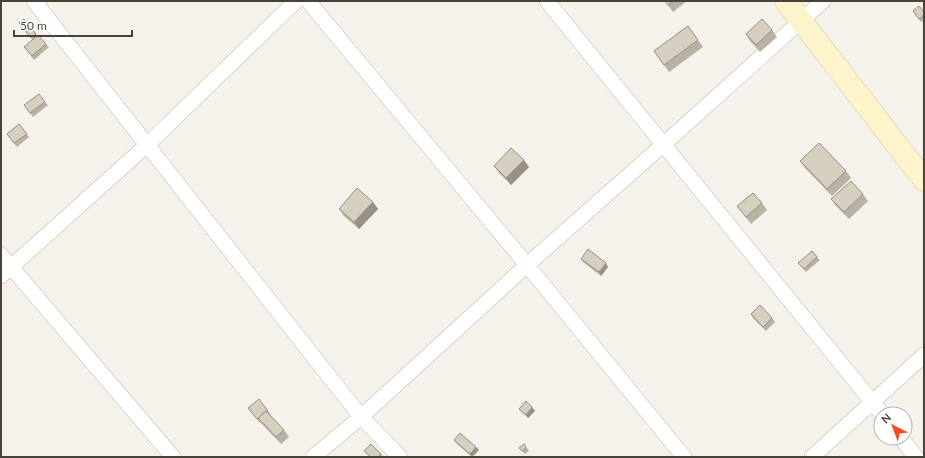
<svg xmlns="http://www.w3.org/2000/svg" width="925" height="458" font-family="Lato,sans-serif">
  <rect width="100%" height="100%" fill="#f4f2ea"/>
  <g fill="none" stroke-linecap="round" stroke-linejoin="round">
    <!-- street casing -->
    <g stroke="#c0baac" stroke-width="16">
      <g id="street">
        <polyline points="34,1 361,417 400,457"/>
        <polyline points="308,1 527,265 684,457"/>
        <polyline points="547,1 882,414"/>
        <polyline points="1,255 173,457"/>
        <polyline points="1,276 147,145 296,1"/>
        <polyline points="901,438 916,457"/>
        <polyline points="313,457 361,417 527,265 664,144 823,1"/>
        <polyline points="812,457 924,355"/>
      </g>
    </g>
    <!-- secondary casing -->
    <g stroke="#d3c79a" stroke-width="23">
      <polyline id="secondary" points="786,1 924,180"/>
    </g>
    <!-- street -->
    <use href="#street" stroke="#fff" stroke-width="15"/>
    <!-- secondary -->
    <use href="#secondary" stroke="#fdf4cb" stroke-width="22"/>
  </g>
  <!-- wall -->
  <g fill="#b8b1a4">
    <polygon points="665,1 687,1 673,12"/>
    <polygon points="913,11 924,12 924,20 921,22"/>
    <polygon points="24,19 37,36 46,44 49,47 34,60 24,47 33,40 22,26"/>
    <polygon points="688,26 703,47 669,72 654,51"/>
    <polygon points="772,30 777,37 760,52 750,41 746,34"/>
    <polygon points="45,102 48,105 33,117 24,105"/>
    <polygon points="19,124 29,137 17,147 7,134"/>
    <polygon points="800,161 846,171 851,178 832,196 805,168"/>
    <polygon points="494,166 529,167 511,185 499,173"/>
    <polygon points="863,194 868,201 849,219 836,206 831,199"/>
    <polygon points="373,202 378,209 359,229 344,216 339,209"/>
    <polygon points="762,203 767,210 751,224 737,206"/>
    <polygon points="817,257 820,260 806,272 798,263"/>
    <polygon points="581,259 608,267 601,276 583,262"/>
    <polygon points="751,314 772,318 775,322 766,331 753,318"/>
    <polygon points="248,408 268,411 270,414 270,415 284,430 289,437 281,444 263,425 260,422 260,423"/>
    <polygon points="519,409 535,411 528,418"/>
    <polygon points="454,440 476,447 479,450 472,457 456,443"/>
    <polygon points="526,447 529,451 525,454 519,448"/>
    <polygon points="364,451 381,454 383,457 370,457"/>
  </g>
  <!-- shaded-wall -->
  <g fill="#969086">
    <polygon points="524,160 529,167 511,185 506,178"/>
    <polygon points="373,202 378,209 359,229 354,222"/>
    <polygon points="606,263 608,267 601,276 599,272"/>
    <polygon points="532,407 535,411 528,418 526,415"/>
    <polygon points="476,447 479,450 472,457 470,454"/>
  </g>
  <!-- building -->
  <g fill="#d6cebf" stroke="#969086">
    <polygon points="665,1 673,1 668,5"/>
    <polygon points="919,6 924,12 924,15 919,19 913,11"/>
    <polygon points="24,19 36,34 31,38 19,23"/>
    <polygon points="762,19 772,30 756,45 746,34"/>
    <polygon points="688,26 698,40 664,65 654,51"/>
    <polygon points="38,35 46,44 32,56 24,47"/>
    <polygon points="39,94 45,102 30,113 24,105"/>
    <polygon points="19,124 27,134 14,143 7,134"/>
    <polygon points="819,143 846,171 827,189 800,161"/>
    <polygon points="511,148 524,160 506,178 494,166"/>
    <polygon points="851,181 863,194 844,212 831,199"/>
    <polygon points="357,188 373,202 354,222 339,209"/>
    <polygon points="753,193 762,203 746,217 737,206"/>
    <polygon points="588,249 606,263 599,272 581,259"/>
    <polygon points="812,251 817,257 804,269 798,263"/>
    <polygon points="760,305 772,318 763,327 751,314"/>
    <polygon points="259,399 268,411 267,412 266,411 257,419 248,408"/>
    <polygon points="526,401 532,407 526,415 519,409"/>
    <polygon points="266,411 284,430 276,437 258,418"/>
    <polygon points="460,433 476,447 470,454 454,440"/>
    <polygon points="371,444 381,454 378,457 371,457 364,451"/>
    <polygon points="524,444 526,447 522,451 519,448"/>
  </g>
  <!-- border -->
  <rect width="925" height="458" fill="none" stroke="#484338" stroke-width="4"/>
  <!-- north arrow -->
  <g transform="translate(893 426) rotate(318)"><circle r="19" fill="#ffffff" stroke="#b6b4af"/>
  <path d="M0-3L7 15L0 10L-7 15Z" fill="#f54b20"/>
  <text y="-6" font-size="11" font-weight="bold" text-anchor="middle" fill="#484338">N</text>
  </g>
  <!-- scale -->
  <path d="M14 30v6h118v-6" fill="none" stroke="#484338" stroke-width="2"/>
  <text x="20" y="30" font-size="12" fill="#484338" stroke="#ffffff" stroke-width="3" paint-order="stroke">50 m</text>
</svg>
